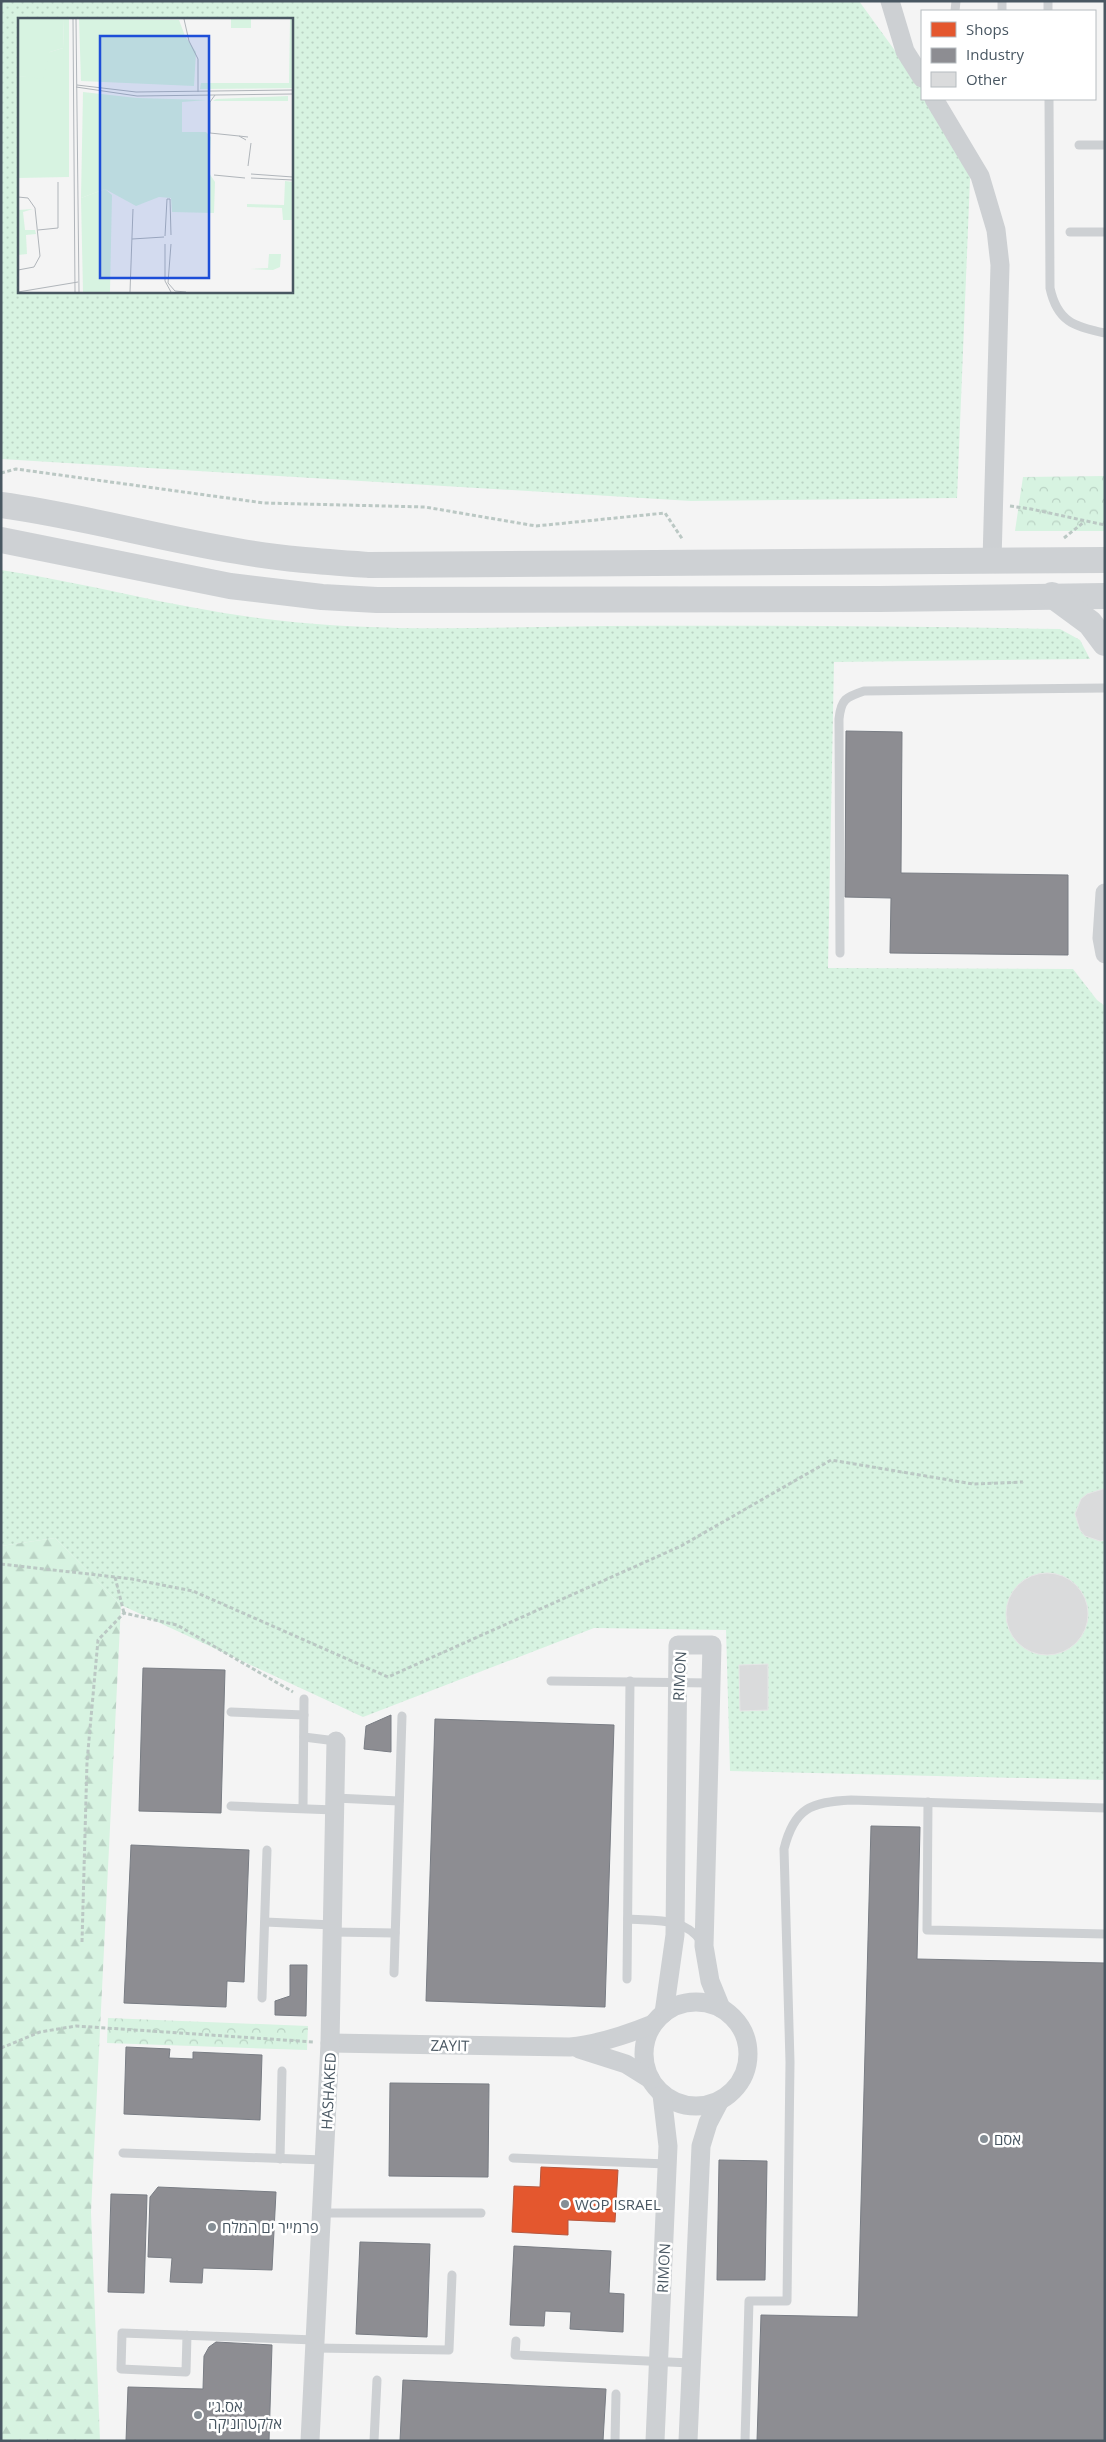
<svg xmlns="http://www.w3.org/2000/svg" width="1106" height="2442" font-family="'Open Sans','Noto Sans Hebrew',sans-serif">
  <defs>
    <pattern id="grass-dots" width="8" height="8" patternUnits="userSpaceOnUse" patternTransform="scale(1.25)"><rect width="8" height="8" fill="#d7f3e1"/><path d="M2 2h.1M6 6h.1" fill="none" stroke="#bad2c4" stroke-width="1.8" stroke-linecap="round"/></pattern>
    <pattern id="forest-firs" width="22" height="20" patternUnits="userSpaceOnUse" patternTransform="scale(1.25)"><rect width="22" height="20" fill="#d7f3e1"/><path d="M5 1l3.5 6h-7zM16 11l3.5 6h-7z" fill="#bad2c4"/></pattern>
    <pattern id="park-crowns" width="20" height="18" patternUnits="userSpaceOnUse" patternTransform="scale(1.25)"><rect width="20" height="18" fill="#d7f3e1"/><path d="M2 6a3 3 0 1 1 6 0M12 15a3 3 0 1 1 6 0" fill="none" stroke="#bad2c4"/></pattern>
  </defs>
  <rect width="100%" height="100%" fill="#f4f4f4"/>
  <!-- grass -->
  <g fill="url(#grass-dots)" fill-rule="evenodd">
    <path d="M 1,1 L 859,1 L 922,88 L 922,99 L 930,99 L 971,155 L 957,498 L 691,501 L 1,459 ZM 19,19 L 291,19 L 291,291 L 19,291 Z"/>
    <path d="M 1,570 C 93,584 182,610 275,620 C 384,633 496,627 606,626 C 757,625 909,626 1060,629 L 1080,640 L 1090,659 L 834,662 L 828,968 L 1073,969 L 1097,1000 L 1105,1006 L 1105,1780 L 730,1771 L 726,1630 L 594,1628 L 363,1717 L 121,1605 L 55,1538 L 1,1546 Z"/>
  </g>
  <!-- forest -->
  <polygon fill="url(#forest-firs)" points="55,1538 121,1605 91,2212 100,2441 1,2441 1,1546"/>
  <!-- park -->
  <g fill="url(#park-crowns)">
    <polygon points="1105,476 1105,531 1015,531 1023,477"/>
    <polygon points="108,2018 308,2026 307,2050 107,2043"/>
  </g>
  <!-- shops -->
  <polygon fill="#e4572e" stroke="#b6573e" points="541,2167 618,2170 615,2222 568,2220 568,2235 512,2232 514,2186 540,2187"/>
  <!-- industry -->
  <g fill="#8d8d92" stroke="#797d84">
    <polygon points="846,731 902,732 901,873 1068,875 1068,955 890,953 891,898 845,897"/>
    <polygon points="143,1668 225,1670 221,1813 139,1811"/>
    <polygon points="391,1715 391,1752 364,1749 366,1726"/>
    <polygon points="435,1719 614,1725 605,2007 426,2001"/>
    <polygon points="871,1826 920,1827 917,1959 1105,1963 1105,2441 757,2441 761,2315 858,2317"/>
    <polygon points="131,1845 249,1850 244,1982 227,1981 226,2007 124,2003"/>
    <polygon points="290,1965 307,1965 306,2016 275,2015 275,2001 290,1996"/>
    <polygon points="126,2047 170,2049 169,2058 193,2059 193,2052 262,2055 260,2120 124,2114"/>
    <polygon points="390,2083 489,2084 488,2177 389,2176"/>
    <polygon points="719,2160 767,2161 765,2280 717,2280"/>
    <polygon points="158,2187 276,2192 272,2270 203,2268 202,2283 170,2282 172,2258 148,2257 150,2197"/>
    <polygon points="111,2194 147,2195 144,2293 108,2292"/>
    <polygon points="360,2242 430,2244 427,2337 356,2334"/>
    <polygon points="514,2246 611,2251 609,2293 624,2294 623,2332 570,2329 571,2312 545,2311 544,2326 510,2325"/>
    <polygon points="216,2342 272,2345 269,2441 126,2441 128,2387 203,2389 204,2356 209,2347"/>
    <polygon points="403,2380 606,2389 603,2441 400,2441"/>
  </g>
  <!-- building -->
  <g fill="#dadbdc" stroke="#e5e6e6">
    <polygon points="1103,1489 1105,1490 1105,1540 1100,1541 1085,1536 1080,1530 1075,1514 1081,1499 1087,1494"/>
    <circle cx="1047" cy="1614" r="41"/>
    <polygon points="768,1664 768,1710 740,1711 739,1665"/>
  </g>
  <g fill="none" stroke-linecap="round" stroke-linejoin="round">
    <!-- path -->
    <g stroke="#bbc8c4" stroke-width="3" stroke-dasharray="4 2.5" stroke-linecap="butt">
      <polyline points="1,473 16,469 264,503 425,507 536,526 665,513 683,540"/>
      <polyline points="1010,506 1031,509 1105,525"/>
      <polyline points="1064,538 1084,522"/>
      <polyline points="1,1564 132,1579 193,1591 388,1677 681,1546 831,1460 973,1484 1023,1482"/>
      <polyline points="115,1577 124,1613"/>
      <polyline points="82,1942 87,1762 98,1640 124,1613 177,1625 293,1692"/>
      <polyline points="1,2048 40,2032 76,2026 314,2042"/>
    </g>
    <!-- lane -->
    <g stroke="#cdd0d3" stroke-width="9">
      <polyline points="1048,1 1048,11"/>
      <polyline points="955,11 956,1"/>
      <polyline points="1002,11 1002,1"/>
      <path d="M 1049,99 L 1050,288 C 1057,321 1074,327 1105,333"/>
      <polyline points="1079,145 1105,145"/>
      <polyline points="1070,232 1105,232"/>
      <path d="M 840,953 L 839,719 C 841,699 846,697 864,691 L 1105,688"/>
      <polyline points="551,1681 711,1683"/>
      <polyline points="231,1712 304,1715"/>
      <polyline points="304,1737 336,1741"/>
      <polyline points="335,1798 399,1801"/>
      <polyline points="928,1802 927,1930 1105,1934"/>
      <polyline points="231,1806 335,1810"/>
      <polyline points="303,1808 304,1699"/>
      <path d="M 628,1919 C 655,1921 684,1917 701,1941"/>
      <polyline points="265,1922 333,1925"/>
      <polyline points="333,1932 395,1933"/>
      <polyline points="394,1973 402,1716"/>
      <polyline points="627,1979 630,1681"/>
      <polyline points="262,1998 267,1850"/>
      <polyline points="123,2153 324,2160"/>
      <polyline points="513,2158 667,2164"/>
      <polyline points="280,2159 282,2071"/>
      <polyline points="322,2213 481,2213"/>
      <polyline points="187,2335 186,2372 121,2369 122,2333 315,2340"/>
      <polyline points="516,2341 515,2355 691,2363"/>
      <polyline points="315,2348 449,2350 452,2275"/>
      <polyline points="374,2441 377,2380"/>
      <polyline points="615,2441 616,2394"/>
      <path d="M 745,2441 L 749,2301 L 787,2301 L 790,2062 L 784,1849 C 794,1808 811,1802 851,1800 L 1105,1808"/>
    </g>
    <!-- street -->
    <g stroke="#cdd0d3" stroke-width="19">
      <polyline points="890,1 905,51 922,78"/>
      <polyline points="934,99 980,176 996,230 1000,265 992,561"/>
      <polyline points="1105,893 1102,938 1105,954"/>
      <circle cx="696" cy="2054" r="52"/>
      <polyline points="664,2013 675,1935 678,1645 712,1645 704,1946 710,1981 721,2008"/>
      <path d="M 330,2043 L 570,2047 C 600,2044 626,2035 653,2024"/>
      <polyline points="579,2049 626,2064 650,2079"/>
      <polyline points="310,2441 330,2043 336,1741"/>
      <polyline points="655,2441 668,2146 662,2095"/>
      <polyline points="688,2441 701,2146 708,2123 719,2102"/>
    </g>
    <!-- secondary -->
    <g stroke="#ced1d4" stroke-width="26">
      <path d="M 1,505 C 81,516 158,538 237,551 C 280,559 325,562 369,565 L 1105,560"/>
      <polyline points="1,540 230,586 322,597 377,600 880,599 1105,596"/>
      <polyline points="1052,595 1090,623 1105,643"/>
    </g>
  </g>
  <!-- markers -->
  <g fill="#858e95" stroke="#fff" stroke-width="2">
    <circle cx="984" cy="2139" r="5"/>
    <circle cx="565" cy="2204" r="5"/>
    <circle cx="212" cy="2227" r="5"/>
    <circle cx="198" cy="2415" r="5"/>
  </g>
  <g text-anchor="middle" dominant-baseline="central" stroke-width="5" stroke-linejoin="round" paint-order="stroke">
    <!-- street labels -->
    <g font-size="15" fill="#495762" stroke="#fff">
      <text transform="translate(679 1676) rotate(-87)">RIMON</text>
      <text transform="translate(450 2045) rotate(1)">ZAYIT</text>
      <text transform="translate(328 2091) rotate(-87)">HASHAKED</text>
      <text transform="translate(663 2268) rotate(-87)">RIMON</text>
    </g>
    <!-- poi labels -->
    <g font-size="15" fill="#495762" stroke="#fff" text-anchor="start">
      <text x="994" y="2139">אסם</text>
      <text x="575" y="2204">WOP ISRAEL</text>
      <text x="222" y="2227">פרמייר ים המלח</text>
      <text x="208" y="2406">אס.ג'י<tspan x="208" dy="17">אלקטרוניקה</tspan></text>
    </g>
  </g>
  <!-- overview -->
  <g transform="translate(18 18)">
    <rect width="275" height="275" fill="#f4f4f4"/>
    <path d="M 46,1 L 51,1 L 51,159 L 0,160 L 0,58 L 16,59 L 32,34 L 45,30 ZM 61,1 L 161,2 L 167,18 L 178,34 L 176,68 L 63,63 ZM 65,74 L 119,80 L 189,82 L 164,84 L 164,114 L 188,114 L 193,119 L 191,155 L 197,164 L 196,195 L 154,194 L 153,180 L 141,179 L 118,188 L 87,171 L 63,180 ZM 270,78 L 270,83 L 195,83 L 198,81 ZM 267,163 L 275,164 L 275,202 L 265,202 L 264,190 L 229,189 L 229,186 L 266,187 Z" fill="#d7f3e1"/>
    <path d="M 0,1 L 46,1 L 45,30 L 32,34 L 25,61 L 0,58 ZM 87,171 L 94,177 L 92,274 L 65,274 L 63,180 Z" fill="#d7f3e1"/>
    <path d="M 213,1 L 233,1 L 233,10 L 213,10 ZM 272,1 L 275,1 L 275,70 L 182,71 L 183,65 L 271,65 ZM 15,191 L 5,194 L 7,212 L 17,212 L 18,216 L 8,217 L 9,236 L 0,237 L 0,192 ZM 251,236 L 263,236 L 262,249 L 255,252 L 232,251 L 250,250 Z" fill="#d7f3e1"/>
    <path fill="none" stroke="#b0b5ba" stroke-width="1" d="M 55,1 L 57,274M 58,1 L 61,274M 166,1 L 171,23 L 180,41 L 180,74M 59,67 L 118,74 L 275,72M 58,69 L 119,78 L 275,76M 197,77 L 192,84 L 192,115 L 221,118M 228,122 L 221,118 L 230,119M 230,148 L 233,125M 233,156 L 275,159M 196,157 L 227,160M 233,160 L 275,162M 0,179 L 10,180 L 17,190 L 22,238 L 16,249 L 0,252M 20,212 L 40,210 L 40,164M 147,218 L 149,181 L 152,181 L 153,217M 114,221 L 146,219M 147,226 L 147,263 L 153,274M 153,226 L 150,265 L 157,273 L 168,274M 0,274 L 60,264M 112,274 L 115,191"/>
    <path fill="#1d4ed8" fill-opacity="0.15" stroke="#1d4ed8" stroke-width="2.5" d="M 82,18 L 191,18 L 191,260 L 82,260 Z"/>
    <rect width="275" height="275" fill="none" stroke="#495762" stroke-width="2.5"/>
  </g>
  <!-- border -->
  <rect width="1106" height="2442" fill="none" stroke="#495762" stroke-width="5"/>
  <!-- legend -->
  <rect x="921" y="10" width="175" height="90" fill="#ffffff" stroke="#b6bcc0"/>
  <rect x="931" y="22" width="25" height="15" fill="#e4572e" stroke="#b6bcc0"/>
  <text x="966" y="35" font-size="15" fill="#495762">Shops</text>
  <rect x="931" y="48" width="25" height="15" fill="#8d8d92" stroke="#b6bcc0"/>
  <text x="966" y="60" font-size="15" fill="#495762">Industry</text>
  <rect x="931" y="72" width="25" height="15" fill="#dadbdc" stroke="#b6bcc0"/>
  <text x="966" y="85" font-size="15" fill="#495762">Other</text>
</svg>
